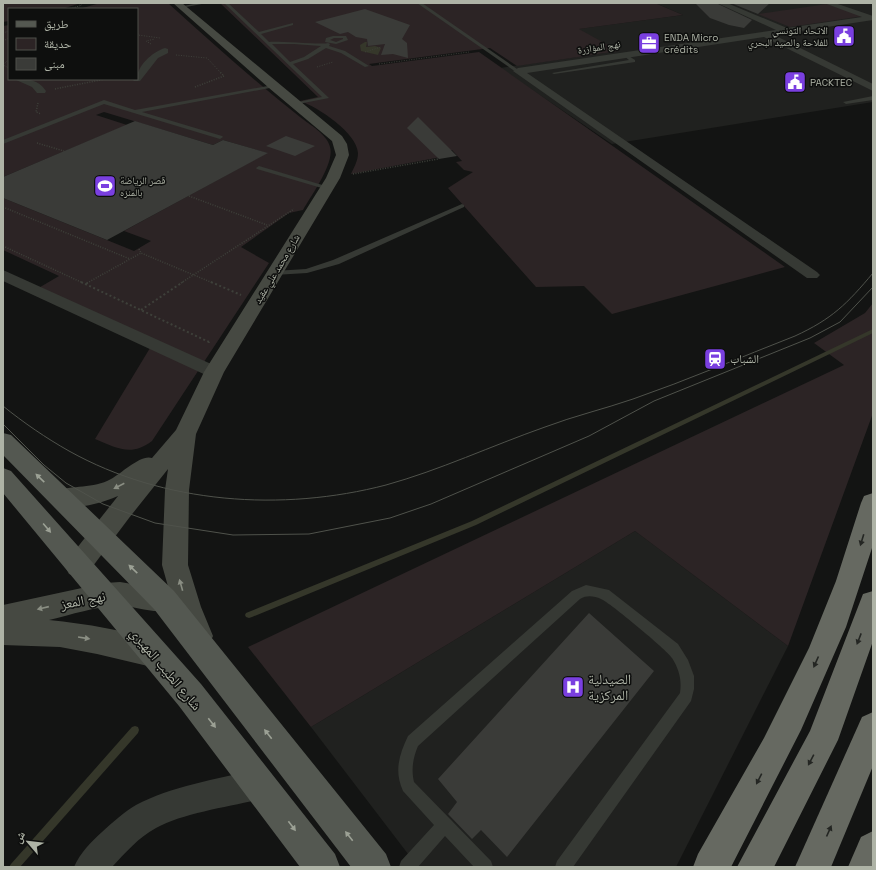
<svg xmlns="http://www.w3.org/2000/svg" width="876" height="870" font-family="'Space Grotesk','Noto Naskh Arabic',sans-serif">
  <rect width="100%" height="100%" fill="#131413"/>
  <!-- built -->
  <g fill="#20211f">
    <polygon points="655,3 873,3 873,102 612,144 500,68 618,51 578,29 683,15"/>
    <polygon points="635,531 788,646 676,867 418,867 311,727"/>
  </g>
  <!-- green -->
  <g fill="#2c2425">
    <polygon points="3,3 81,3 62,9 9,9 9,21 3,22"/>
    <path d="M 100,3 L 168,3 C 211,42 254,81 300,117 C 310,125 327,134 330,147 C 335,163 311,196 303,210 L 289,213 L 241,247 L 269,263 L 152,441 C 131,457 117,448 95,439 L 150,348 L 30,293 L 59,276 L 3,250 L 3,198 L 134,251 L 151,241 L 124,231 L 267,153 L 223,140 L 213,145 L 104,112 L 96,115 L 127,125 L 3,177 L 3,26 L 9,25 L 9,79 L 137,79 L 137,9 L 79,9 Z"/>
    <path d="M 220,3 L 655,3 L 683,15 L 579,29 L 619,51 L 517,66 L 490,48 L 369,64 L 372,66 L 479,52 L 785,267 L 612,314 L 584,286 L 536,287 L 448,188 L 473,172 L 464,170 L 456,162 L 462,161 L 452,150 L 447,151 L 441,157 L 351,174 C 354,167 358,161 358,153 C 357,133 318,107 300,101 L 318,97 Z"/>
    <polygon points="827,4 863,16 790,27 758,14"/>
    <polygon points="873,303 873,413 788,646 635,531 311,727 248,647 844,365 814,343 865,313"/>
  </g>
  <!-- water -->
  <polygon fill="#35372a" points="365,42 367,42 366,47 375,46 381,48 378,55 361,51 360,45"/>
  <g fill="none" stroke-linecap="round" stroke-linejoin="round">
    <!-- stream -->
    <g fill="#35372a" fill-rule="evenodd">
      <polygon points="873,329 873,333 476,525 252,617 249,618 246,617 245,615 246,613 472,521"/>
      <polygon points="135,726 138,727 139,730 138,733 20,867 9,867 11,864 132,727"/>
    </g>
  </g>
  <!-- building -->
  <g fill="#3a3b38">
    <polygon points="695,3 716,3 752,20 744,28 729,25 710,18"/>
    <polygon points="731,3 770,3 758,14"/>
    <polygon points="365,9 410,25 402,39 407,43 408,58 393,54 381,55 385,44 368,46 367,39 356,37 348,32 340,34 315,22"/>
    <polygon points="418,117 457,156 439,159 407,128"/>
    <polygon points="135,121 213,145 223,140 268,153 107,240 3,198 3,177"/>
    <polygon points="286,136 315,146 295,156 266,146"/>
    <polygon points="589,613 654,671 507,857 481,830 472,839 448,814 457,802 438,779"/>
  </g>
  <g fill="none" stroke-linecap="round" stroke-linejoin="round">
    <!-- path-far2 -->
    <g stroke="#3e403a" stroke-width="1" stroke-dasharray="1 1.5" stroke-linecap="butt">
      <polyline points="74,3 82,4"/>
      <polyline points="70,9 82,5"/>
      <polyline points="137,26 138,35 160,38"/>
      <polyline points="3,33 9,31"/>
      <polyline points="3,41 9,38"/>
      <polyline points="151,44 146,41 155,39"/>
      <polyline points="365,52 381,47"/>
      <polyline points="176,55 207,58 221,73"/>
      <polyline points="9,59 3,65 9,68"/>
      <polyline points="379,64 469,52"/>
      <polyline points="317,67 333,62"/>
    </g>
    <!-- path-far1 -->
    <g stroke="#3e403a" stroke-width="1.5" stroke-dasharray="1 1.5" stroke-linecap="butt">
      <polyline points="195,87 224,76 220,72"/>
      <polyline points="55,89 105,79"/>
      <polyline points="38,103 36,112 41,114"/>
      <polyline points="37,143 64,151"/>
      <polyline points="353,174 438,159"/>
      <polyline points="189,196 267,225"/>
      <polyline points="3,207 130,259"/>
      <polyline points="3,246 83,283"/>
      <polyline points="139,249 141,253 213,283"/>
      <polyline points="87,283 141,253"/>
      <polyline points="181,283 294,209"/>
    </g>
    <!-- path -->
    <g stroke="#3e403a" stroke-width="2" stroke-dasharray="2 2.5" stroke-linecap="butt">
      <polyline points="81,282 209,342 210,340"/>
      <polyline points="211,282 241,295"/>
      <polyline points="86,284 89,282"/>
      <polyline points="141,310 183,282"/>
    </g>
    <!-- lane -->
    <g fill="#363934" fill-rule="evenodd">
      <polygon points="198,3 207,3 181,8 179,7"/>
      <path d="M 224,3 L 228,3 L 259,32 L 293,23 L 293,25 L 261,34 L 269,42 C 279,41 323,45 328,43 L 330,44 L 329,46 L 345,51 L 369,66 L 365,67 L 341,53 L 326,48 L 308,59 L 293,64 L 329,98 L 293,105 L 293,103 L 322,97 ZM 272,44 L 294,44 L 321,46 L 304,57 L 290,62 Z"/>
      <polygon points="417,3 422,3 520,71 516,72"/>
      <path d="M 333,36 L 346,36 L 348,40 L 336,44 L 325,42 L 326,38 ZM 334,38 L 343,38 L 343,39 L 336,42 L 330,40 Z"/>
      <polygon points="624,53 635,60 635,62 554,74 552,73 629,60 622,54"/>
      <polygon points="273,85 275,87 142,112 222,136 223,137 220,139 104,104 3,144 3,140 104,100 135,110"/>
      <polygon points="873,96 873,100 846,104 843,102"/>
      <polygon points="259,166 329,187 330,188 325,189 257,169 256,168"/>
      <polygon points="462,204 464,205 464,207 339,264 307,273 274,275 270,273 274,271 306,269 333,260"/>
      <path d="M 586,585 L 609,590 L 678,644 L 688,660 L 694,676 L 694,689 L 691,701 L 573,867 L 555,867 L 557,861 L 680,693 C 682,680 679,669 672,658 C 667,650 609,602 601,599 C 594,596 587,595 580,599 L 418,746 C 413,758 411,769 414,782 L 491,861 L 493,867 L 474,867 L 445,836 L 418,867 L 399,867 L 401,861 L 434,825 L 403,791 C 394,771 399,755 408,736 L 572,591 Z"/>
    </g>
    <!-- street -->
    <g fill="#363934" fill-rule="evenodd">
      <polygon points="717,3 727,3 787,28 862,17 824,3 835,3 873,16 873,20 774,35 873,84 873,91 764,37 527,73 817,272 820,275 817,278 807,278 513,71 518,68 776,30"/>
      <path d="M 165,48 L 168,49 L 168,53 L 158,58 L 140,81 L 134,81 L 132,79 L 137,79 C 137,66 152,52 165,48 Z"/>
      <path d="M 14,79 C 28,79 38,79 46,91 L 45,93 L 37,93 L 32,87 Z"/>
      <polygon points="3,270 220,368 223,372 220,376 214,378 208,376 3,281"/>
      <path d="M 260,769 L 271,773 L 275,784 L 271,795 L 260,799 C 229,807 183,813 156,828 C 139,837 125,853 112,867 L 74,867 C 80,853 91,842 102,832 C 113,822 124,812 136,805 C 171,786 221,778 260,769 Z"/>
    </g>
    <!-- secondary -->
    <path fill="#464942" fill-rule="evenodd" d="M 173,3 L 182,3 L 342,136 L 347,144 L 349,155 L 340,178 L 224,372 L 196,434 L 189,490 L 188,565 L 201,607 L 213,636 L 209,645 L 199,649 L 189,645 L 174,608 C 157,616 137,606 119,606 C 96,606 71,615 49,620 C 86,624 127,630 162,643 L 166,653 L 162,663 L 152,667 L 97,654 L 60,647 L 3,645 L 3,605 L 105,583 L 120,582 L 169,590 L 162,565 L 165,490 L 168,469 L 129,518 L 87,574 L 78,577 L 69,574 L 65,566 L 69,558 L 118,496 C 99,504 74,511 54,505 L 50,498 L 54,491 C 73,485 93,489 111,479 C 122,473 141,454 152,458 L 176,430 L 204,372 L 326,178 L 336,155 L 332,141 L 269,88 Z"/>
    <!-- primary -->
    <g fill="#545851" fill-rule="evenodd">
      <polygon points="3,433 11,435 174,591 386,854 391,867 351,867 154,609 3,455"/>
      <polygon points="3,468 11,471 201,684 335,854 340,867 300,867 179,706 3,493"/>
    </g>
    <!-- highway -->
    <g fill="#666961" fill-rule="evenodd">
      <polygon points="873,493 873,545 846,627 801,730 731,867 693,867 698,854 764,738 809,648 836,581 861,503 864,496"/>
      <polygon points="873,591 873,641 838,740 774,867 737,867 810,731 863,594"/>
      <polygon points="873,712 873,766 831,867 795,867 862,717"/>
      <polygon points="873,831 873,867 848,867 861,837"/>
    </g>
    <!-- tram -->
    <g stroke="#4f524b" stroke-width="1">
      <path d="M 3,406 C 24,423 46,438 69,451 C 164,504 282,512 386,485 C 440,470 491,446 545,427 C 574,416 604,409 633,399 C 688,380 741,357 795,336 C 832,319 847,304 873,273"/>
      <polyline points="3,424 44,465 66,483 103,504 155,523 233,535 309,534 390,518 431,504 589,436 654,401 810,338 840,322 873,287"/>
    </g>
  </g>
  <!-- one-way arrows -->
  <defs><path id="oneway-solid" d="M-6-.8H1V-3.2L6.5 0L1 3.2V.8H-6Z"/></defs>
  <g fill="#9ca195">
    <use href="#oneway-solid" transform="translate(40 478) rotate(-136)"/>
    <use href="#oneway-solid" transform="translate(47 528) rotate(50)"/>
    <use href="#oneway-solid" transform="translate(133 569) rotate(-136)"/>
    <use href="#oneway-solid" transform="translate(212 723) rotate(52)"/>
    <use href="#oneway-solid" transform="translate(268 734) rotate(-128)"/>
    <use href="#oneway-solid" transform="translate(292 826) rotate(53)"/>
    <use href="#oneway-solid" transform="translate(349 836) rotate(-128)"/>
  </g>
  <g fill="#8a8e83">
    <use href="#oneway-solid" transform="translate(119 486) rotate(153)"/>
    <use href="#oneway-solid" transform="translate(181 585) rotate(-106)"/>
    <use href="#oneway-solid" transform="translate(43 608) rotate(167)"/>
    <use href="#oneway-solid" transform="translate(84 638) rotate(9)"/>
  </g>
  <g fill="#242623">
    <use href="#oneway-solid" transform="translate(862 540) rotate(107)"/>
    <use href="#oneway-solid" transform="translate(859 639) rotate(111)"/>
    <use href="#oneway-solid" transform="translate(816 662) rotate(114)"/>
    <use href="#oneway-solid" transform="translate(811 760) rotate(118)"/>
    <use href="#oneway-solid" transform="translate(759 779) rotate(117)"/>
    <use href="#oneway-solid" transform="translate(829 831) rotate(-66)"/>
  </g>
  <!-- icons -->
  <defs>
    <g id="civic-square" transform="scale(1.15)"><rect x="-9" y="-9" width="18" height="18" rx="4" fill="#7a3fe0" stroke="#0e0f0e"/><path d="M-.6-6.5H3V-4.5H.6V-3L4-1V1h2V6H-6V1h2V-1L-.6-3ZM-1.2 2.5V6h2.4V2.5Z" fill="#fff"/></g>
    <g id="office-square" transform="scale(1.15)"><rect x="-9" y="-9" width="18" height="18" rx="4" fill="#7a3fe0" stroke="#0e0f0e"/><path d="M-6-3h4V-5.5h4V-3h4V5H-6ZM-1-4.5V-3h2v-1.5ZM-6 0V1H6V0Z" fill="#fff"/></g>
    <g id="stadium-square" transform="scale(1.15)"><rect x="-9" y="-9" width="18" height="18" rx="4" fill="#7a3fe0" stroke="#0e0f0e"/><path d="M0-5a6.5 5 0 1 0 0 10a6.5 5 0 1 0 0-10ZM-3.5-1.8h7v3.6h-7Z" fill="#fff"/></g>
    <g id="station-square" transform="scale(1.15)"><rect x="-9" y="-9" width="18" height="18" rx="4" fill="#7a3fe0" stroke="#0e0f0e"/><path d="M-3-6H3Q5-6 5-4V2Q5 4 3 4L4.5 6H3L1.5 4h-3L-3 6H-4.5L-3 4Q-5 4-5 2V-4Q-5-6-3-6ZM-3.5-4v3h7v-3ZM-3.5 1v1.5H-2V1ZM2 1v1.5H3.5V1Z" fill="#fff"/></g>
    <g id="hospital-square" transform="scale(1.15)"><rect x="-9" y="-9" width="18" height="18" rx="4" fill="#7a3fe0" stroke="#0e0f0e"/><path d="M-5-5h3v3.5h4V-5h3V5h-3V1.5h-4V5h-3Z" fill="#fff"/></g>
  </defs>
  <g fill-rule="evenodd">
    <use href="#civic-square" x="844" y="36"/>
    <use href="#office-square" x="649" y="43"/>
    <use href="#civic-square" x="795" y="82"/>
    <use href="#stadium-square" x="105" y="186"/>
    <use href="#station-square" x="715" y="359"/>
    <use href="#hospital-square" x="573" y="687"/>
  </g>
  <g text-anchor="middle" dominant-baseline="central" stroke-width="3" stroke-linejoin="round" paint-order="stroke">
    <!-- far-poi labels -->
    <g font-size="10" fill="#aeb3a6" stroke="#0e0f0e" text-anchor="start">
      <text x="828" y="30" text-anchor="end">الاتحاد التونسي<tspan x="828" dy="12">للفلاحة والصيد البحري</tspan></text>
      <text x="664" y="37">ENDA Micro<tspan x="664" dy="12">crédits</tspan></text>
      <text x="810" y="82">PACKTEC</text>
      <text x="120" y="180">قصر الرياضة<tspan x="120" dy="12">بالمنزه</tspan></text>
    </g>
    <!-- far-street labels -->
    <g font-size="10" fill="#aeb3a6" stroke="#0e0f0e">
      <text transform="translate(599 47) rotate(-9)">نهج المؤازرة</text>
      <text transform="translate(277 269) rotate(-59)">شارع محمد علي عقيد</text>
    </g>
    <!-- poi labels -->
    <g font-size="12" fill="#aeb3a6" stroke="#0e0f0e" text-anchor="start">
      <text x="730" y="359">الشباب</text>
    </g>
    <!-- near-street labels -->
    <g font-size="14" fill="#aeb3a6" stroke="#0e0f0e">
      <text transform="translate(83 600) rotate(-11)">نهج المعز</text>
      <text transform="translate(166 669) rotate(50)">شارع الطيب المهيري</text>
    </g>
    <!-- near-poi labels -->
    <g font-size="14" fill="#aeb3a6" stroke="#0e0f0e" text-anchor="start">
      <text x="588" y="679">الصيدلية<tspan x="588" dy="16">المركزية</tspan></text>
    </g>
  </g>
  <!-- border -->
  <rect width="876" height="870" fill="none" stroke="#aeb3a6" stroke-width="8"/>
  <!-- legend -->
  <rect x="8" y="8" width="130" height="72" fill="#0e0f0e" stroke="#4e514b"/>
  <rect x="16" y="21" width="20" height="6" fill="#545851" stroke="#4e514b"/>
  <text x="44" y="28" font-size="12" fill="#aeb3a6">طريق</text>
  <rect x="16" y="38" width="20" height="12" fill="#2c2425" stroke="#4e514b"/>
  <text x="44" y="48" font-size="12" fill="#aeb3a6">حديقة</text>
  <rect x="16" y="58" width="20" height="12" fill="#3a3b38" stroke="#4e514b"/>
  <text x="44" y="68" font-size="12" fill="#aeb3a6">مبنى</text>
  <!-- north arrow -->
  <g transform="translate(28 842) rotate(298)" stroke="#0e0f0e" stroke-width="3" paint-order="stroke">
  <path d="M0-3L7 15L0 10L-7 15Z" fill="#aeb3a6"/>
  <text y="-6" font-size="11" font-weight="bold" text-anchor="middle" fill="#aeb3a6">ش</text>
  </g>
</svg>
